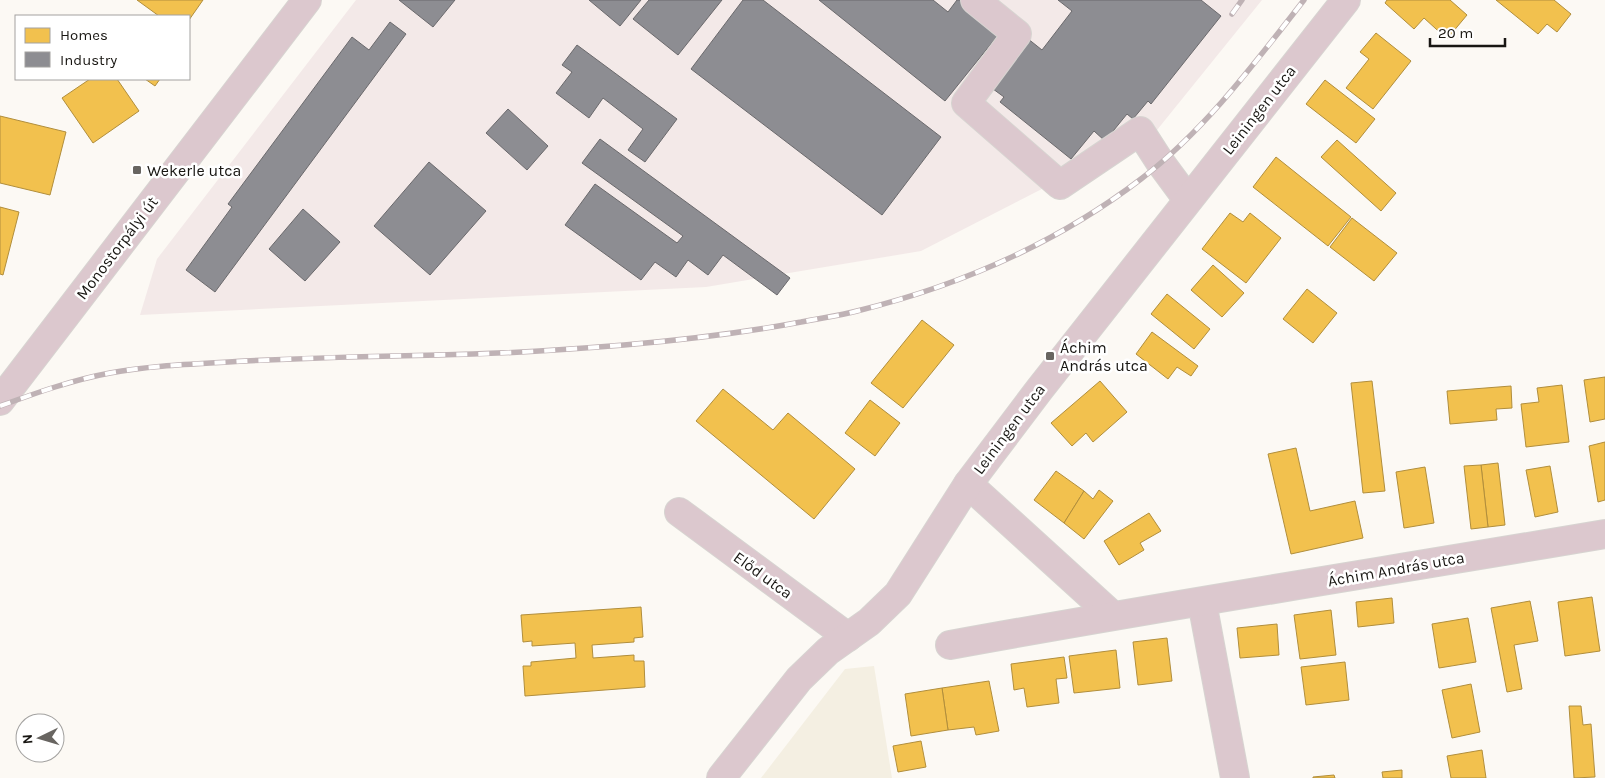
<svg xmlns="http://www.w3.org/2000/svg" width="1605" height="778" font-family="Karla,sans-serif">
  <rect width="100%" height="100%" fill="#fcf9f4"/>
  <!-- built -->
  <polygon fill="#f4efe2" points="874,666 892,778 761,778 845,669"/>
  <!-- industrial -->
  <polygon fill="#f3e9e8" points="356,0 1262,0 1157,130 921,251 706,287 140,315 157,259"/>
  <!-- homes -->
  <g fill="#f2c14e" stroke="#b18e3c">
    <polygon points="137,0 203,0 189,20 189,16 159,16"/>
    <polygon points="1387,0 1450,0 1467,15 1447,39 1424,18 1414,29 1385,3"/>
    <polygon points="1496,0 1554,0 1571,14 1557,32 1547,24 1538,34"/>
    <polygon points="1376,33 1411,61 1373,109 1346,88 1369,59 1360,52"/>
    <polygon points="90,79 117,79 139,111 93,143 62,98"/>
    <polygon points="145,79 160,79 155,86"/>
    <polygon points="1325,80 1375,119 1356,143 1306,104"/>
    <polygon points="0,116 66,132 50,195 0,183"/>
    <polygon points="1337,140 1396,193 1381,211 1321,157"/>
    <polygon points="1276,157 1351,217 1328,246 1253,187"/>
    <polygon points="0,207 19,212 3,275 0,274"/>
    <polygon points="1230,213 1243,222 1250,213 1281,238 1246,283 1202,249"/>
    <polygon points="1352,218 1397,253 1374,281 1330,247"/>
    <polygon points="1213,265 1244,293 1222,317 1191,290"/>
    <polygon points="1307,289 1337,313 1313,343 1283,319"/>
    <polygon points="1167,294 1210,329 1194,349 1151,314"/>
    <polygon points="922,320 954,345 903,408 871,383"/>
    <polygon points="1152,332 1198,366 1191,376 1177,367 1168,379 1136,354"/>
    <polygon points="1605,377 1605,419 1590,422 1584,380"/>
    <polygon points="1100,381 1127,412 1093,442 1086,433 1072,446 1051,423"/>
    <polygon points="1372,381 1385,491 1363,493 1351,383"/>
    <polygon points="1562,385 1569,442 1526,447 1521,404 1539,402 1537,388"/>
    <polygon points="1511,386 1512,408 1496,409 1497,420 1450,424 1447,391"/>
    <polygon points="723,389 773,430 788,413 855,469 814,519 696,421"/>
    <polygon points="870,400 900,423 875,456 845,433"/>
    <polygon points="1605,442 1605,500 1598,502 1589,446"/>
    <polygon points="1296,448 1310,511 1355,501 1363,538 1291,554 1268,454"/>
    <polygon points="1498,463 1505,525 1488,527 1481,465"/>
    <polygon points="1481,465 1488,527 1471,529 1464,466"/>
    <polygon points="1550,466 1558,512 1535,517 1526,470"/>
    <polygon points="1425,467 1434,523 1404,528 1396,472"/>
    <polygon points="1056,471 1084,491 1064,523 1034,500"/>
    <polygon points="1099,490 1113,501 1084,539 1064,523 1084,491 1093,499"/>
    <polygon points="1149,513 1161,531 1140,543 1144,550 1119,565 1104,541"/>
    <polygon points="1592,597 1600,651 1565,656 1558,602"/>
    <polygon points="1392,598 1394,623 1358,627 1356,602"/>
    <polygon points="1530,601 1538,641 1514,645 1522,689 1507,692 1491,608"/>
    <polygon points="641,607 643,637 634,638 634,642 592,645 593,658 634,655 634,661 644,661 645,687 525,696 523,666 531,666 531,662 576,658 575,643 532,646 532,641 523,642 521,615"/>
    <polygon points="1331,610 1336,655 1300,659 1294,615"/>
    <polygon points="1468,618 1476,662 1439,668 1432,624"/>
    <polygon points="1277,624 1279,655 1240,658 1237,628"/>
    <polygon points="1167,638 1172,681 1138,685 1133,642"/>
    <polygon points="1116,650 1120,688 1074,693 1069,656"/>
    <polygon points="1064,657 1067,678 1056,679 1059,703 1027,707 1024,688 1014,690 1011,664"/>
    <polygon points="1345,662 1349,700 1306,705 1301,667"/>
    <polygon points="989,681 999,731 976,735 974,727 948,730 942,688"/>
    <polygon points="1471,684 1480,732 1452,738 1442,690"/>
    <polygon points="942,688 948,730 911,736 905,694"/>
    <polygon points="1569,706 1581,706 1583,725 1591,724 1595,777 1574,778"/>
    <polygon points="921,741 926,767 898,772 893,746"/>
    <polygon points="1482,750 1486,778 1451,778 1447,756"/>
    <polygon points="1402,770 1402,778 1383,778 1382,772"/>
    <polygon points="1334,775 1335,778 1313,778 1313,777"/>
  </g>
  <!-- industry -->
  <g fill="#8d8d92" stroke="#6a696c">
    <polygon points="399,0 455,0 433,27"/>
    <polygon points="589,0 641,0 620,26"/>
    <polygon points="649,0 722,0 678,55 633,19"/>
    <polygon points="743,0 763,0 941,137 882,215 691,69"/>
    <polygon points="819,0 933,0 948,12 957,0 967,0 1003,29 945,101"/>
    <polygon points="1058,0 1201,0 1221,16 1151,104 1148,101 1133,119 1127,114 1105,141 1094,131 1071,159 1000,102 1004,97 989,86 1027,38 1042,50 1072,11"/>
    <polygon points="390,22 406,34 215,292 186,270 232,207 228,204 352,37 369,50"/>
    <polygon points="577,45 677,119 645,162 628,150 643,129 603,98 589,118 556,93 572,72 562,65"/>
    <polygon points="508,109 548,146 527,170 486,133"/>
    <polygon points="600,139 790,278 777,295 723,255 708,275 688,260 676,277 655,262 641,280 565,225 595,184 677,243 683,236 582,163"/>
    <polygon points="429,162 486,211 430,275 374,226"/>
    <polygon points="303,209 340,242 305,281 269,249"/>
  </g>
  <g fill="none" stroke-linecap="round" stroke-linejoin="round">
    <!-- minor casing -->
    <g stroke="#d7d4d1" stroke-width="30">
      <g id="minor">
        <polyline points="975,0 1017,34 966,103 1060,185 1140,131 1160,162 1188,200"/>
        <polyline points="0,401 307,0"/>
        <polyline points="968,484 1112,615"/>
        <polyline points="679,512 848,637"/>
        <polyline points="1202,602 1235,778"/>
        <path d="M 950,645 C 1168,605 1387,571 1605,534"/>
        <polyline points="721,778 799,679 828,651 869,622 898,594 968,484 1039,390 1346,0"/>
      </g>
    </g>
    <!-- minor -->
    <use href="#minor" stroke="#dcc8ce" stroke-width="28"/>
    <!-- rail casing -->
    <g stroke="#bfb2b5" stroke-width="5.5">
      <g id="rail">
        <polyline points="1232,14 1242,0"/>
        <path d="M 0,406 C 36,393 72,380 110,373 C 154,365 200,364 245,361 C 309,358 373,356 438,355 C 500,354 562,350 624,345 C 683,340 742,333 801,322 C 820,318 839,316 857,311 C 959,286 1057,243 1141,179 C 1205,130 1254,64 1304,0"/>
      </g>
    </g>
    <!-- rail -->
    <use href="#rail" stroke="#fff" stroke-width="4" stroke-dasharray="11" stroke-linecap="butt"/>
  </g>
  <!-- markers -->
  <g fill="#686561" stroke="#fff" stroke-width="2">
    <rect x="132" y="165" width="10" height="10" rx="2.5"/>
    <rect x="1045" y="351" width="10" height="10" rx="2.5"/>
  </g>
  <g text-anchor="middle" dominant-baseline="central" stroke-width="5" stroke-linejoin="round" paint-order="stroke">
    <!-- street labels -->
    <g font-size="16" fill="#181612" stroke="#fff">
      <text transform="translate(1259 110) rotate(-52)">Leiningen utca</text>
      <text transform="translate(117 248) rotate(-53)">Monostorpályi út</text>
      <text transform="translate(1009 429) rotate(-53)">Leiningen utca</text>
      <text transform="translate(1396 569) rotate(-10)">Áchim András utca</text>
      <text transform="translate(763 575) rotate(36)">Előd utca</text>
    </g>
    <!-- poi labels -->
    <g font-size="16" fill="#181612" stroke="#fff" text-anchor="start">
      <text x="147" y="170">Wekerle utca</text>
      <text x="1060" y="347">Áchim<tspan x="1060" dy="18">András utca</tspan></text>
    </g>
  </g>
  <!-- legend -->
  <rect x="15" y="15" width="175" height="65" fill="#ffffff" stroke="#a3a2a0"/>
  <rect x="25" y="28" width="25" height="15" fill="#f2c14e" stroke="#a3a2a0"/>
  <text x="60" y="40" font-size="15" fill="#181612">Homes</text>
  <rect x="25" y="52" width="25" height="15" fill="#8d8d92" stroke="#a3a2a0"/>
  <text x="60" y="65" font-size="15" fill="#181612">Industry</text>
  <!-- north arrow -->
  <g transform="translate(40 738) rotate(265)"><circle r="24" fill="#ffffff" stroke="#a3a2a0"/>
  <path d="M0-4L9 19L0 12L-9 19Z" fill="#686561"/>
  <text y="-8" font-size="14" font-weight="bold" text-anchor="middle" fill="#181612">N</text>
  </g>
  <!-- scale -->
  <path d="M1430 38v8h75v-8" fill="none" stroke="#181612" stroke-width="2.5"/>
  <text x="1438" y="38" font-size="15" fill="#181612" stroke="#ffffff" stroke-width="4" paint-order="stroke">20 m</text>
</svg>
